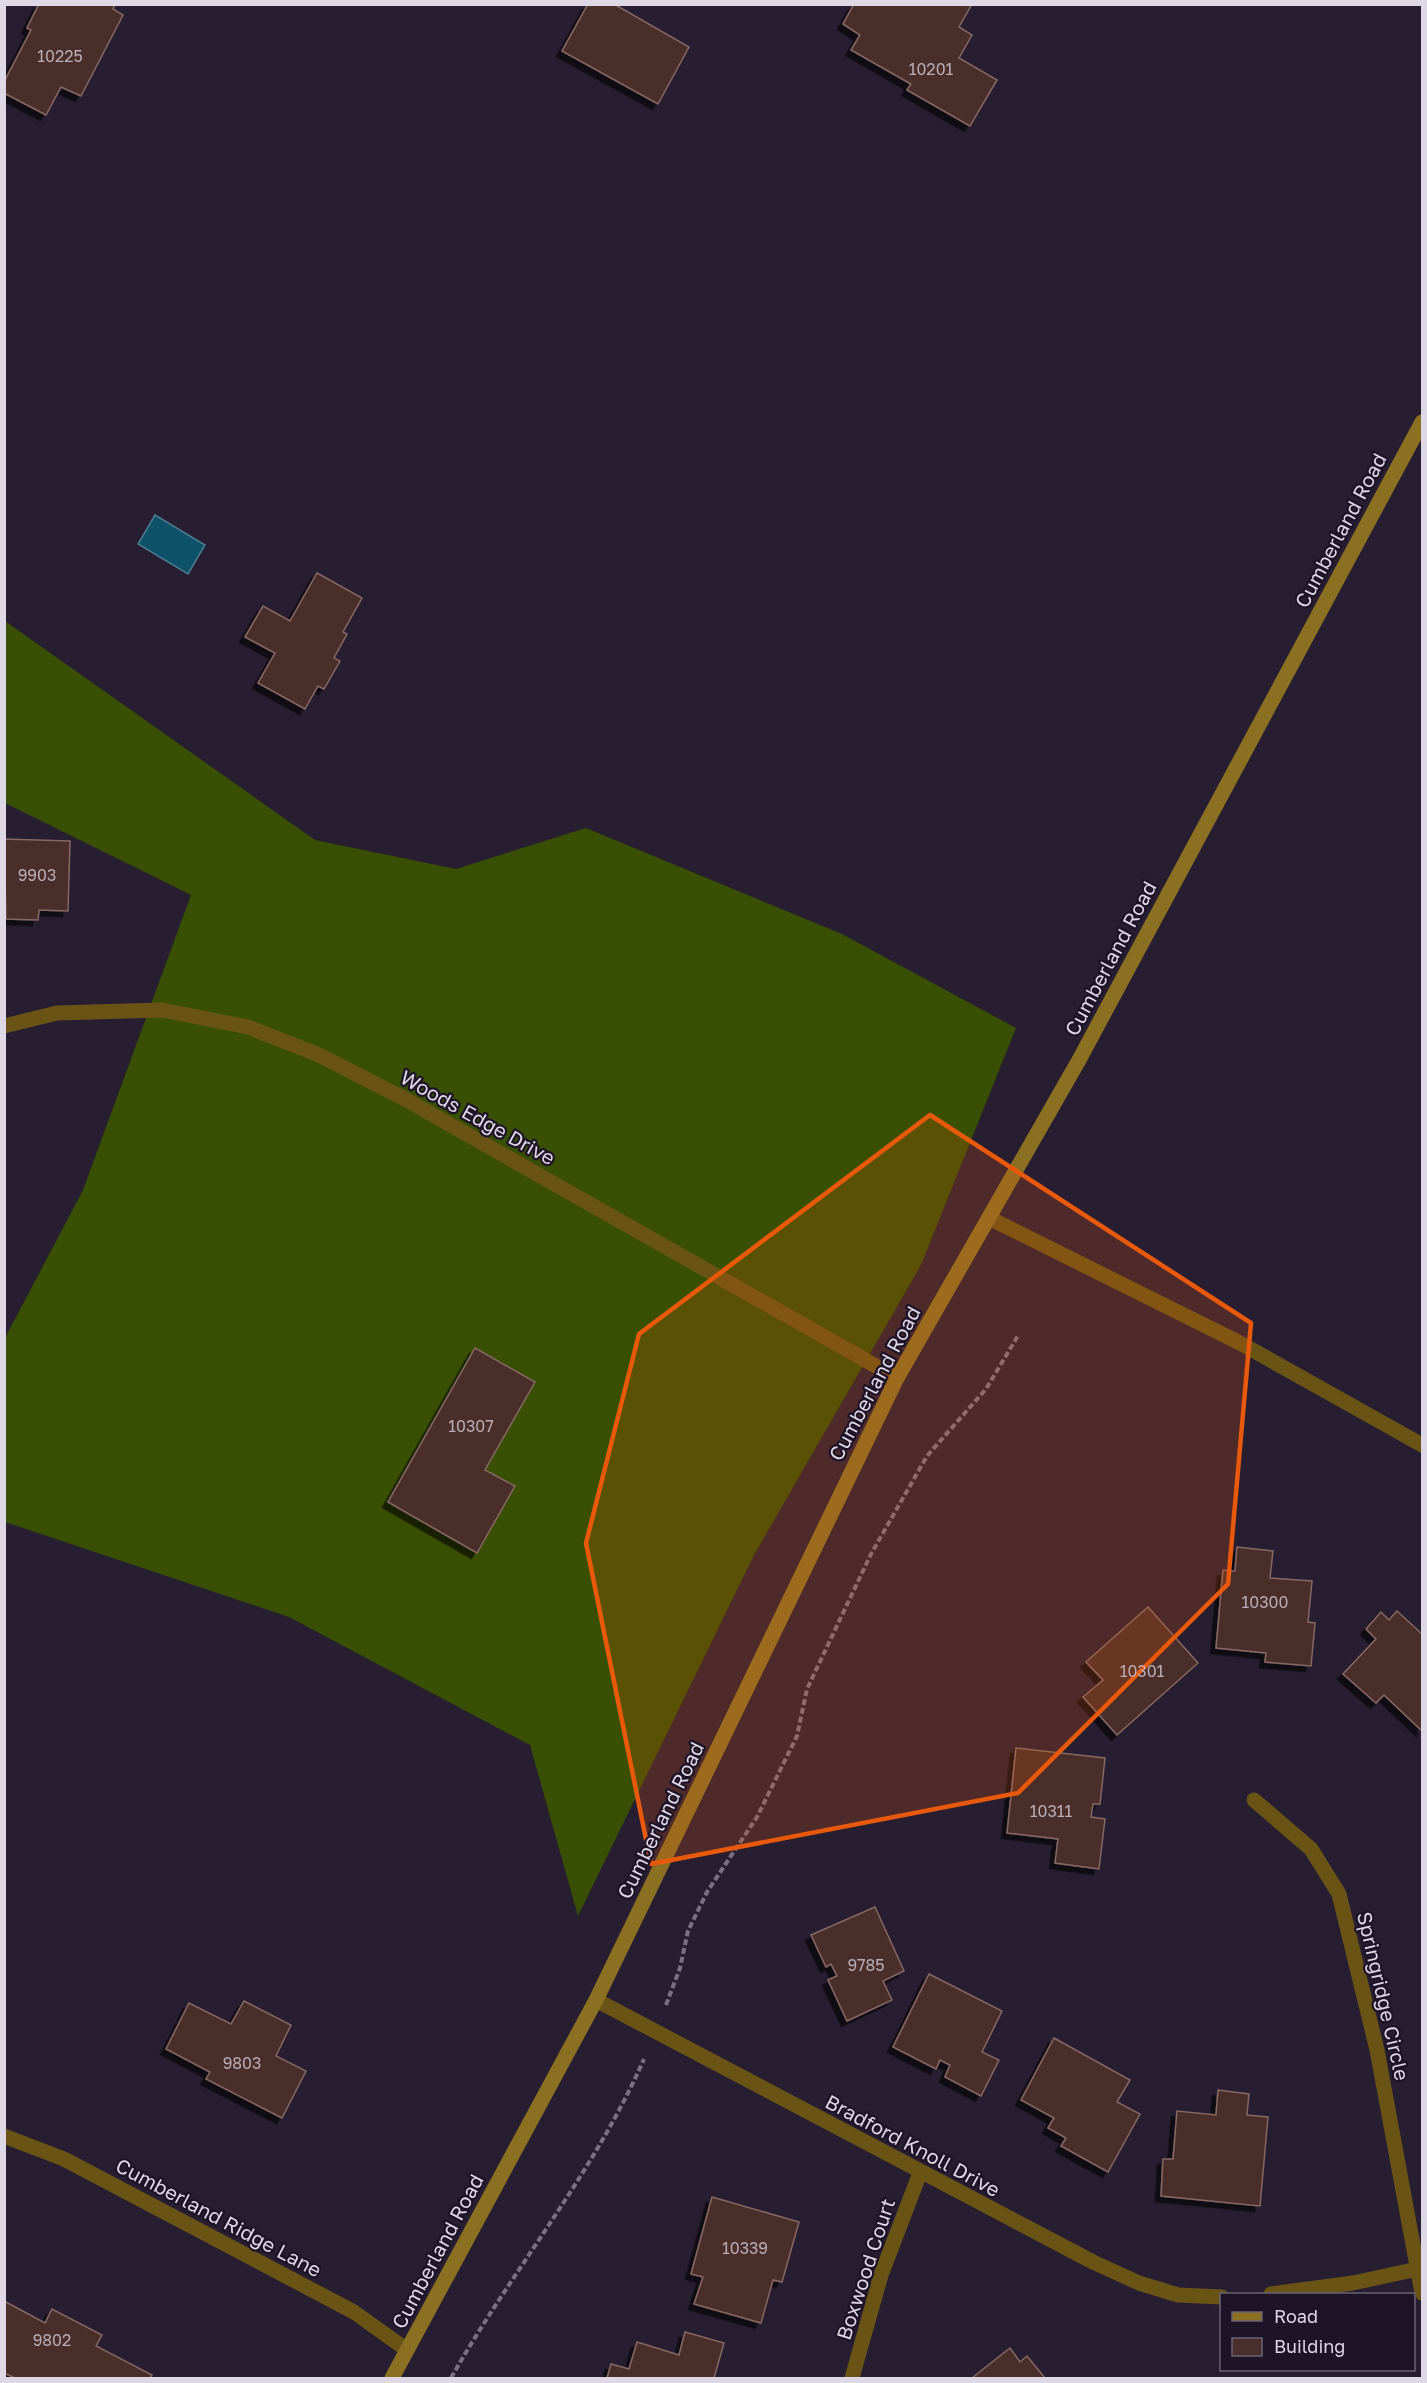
<svg xmlns="http://www.w3.org/2000/svg" width="1427" height="2383" font-family="'Golos Text',sans-serif">
  <defs>
    <filter id="shadow"><feDropShadow dx="-5.5" dy="5.5" stdDeviation="0" flood-color="#0009"/></filter>
  </defs>
  <rect width="100%" height="100%" fill="#281e32"/>
  <!-- forest -->
  <polygon fill="#394f03" points="5,621 315,840 456,869 586,828 842,934 1016,1028 921,1265 754,1555 578,1916 530,1745 289,1617 5,1522 5,1338 83,1190 191,895 5,803"/>
  <!-- water -->
  <polygon fill="#0e526a" stroke="#4c7a8f" stroke-width="1.5" points="155,515 205,545 188,574 138,544"/>
  <!-- building -->
  <g fill="#492f2b" stroke="#866763" stroke-width="1.5" filter="url(#shadow)">
    <polygon points="39,4 115,4 113,9 123,15 81,96 61,87 46,115 4,93 4,82 31,30 27,28"/>
    <polygon points="588,4 614,4 689,47 658,104 562,51"/>
    <polygon points="854,4 972,4 959,27 972,35 959,58 997,80 970,126 907,90 911,84 851,50 860,35 843,24"/>
    <polygon points="317,573 362,598 343,632 347,634 334,658 340,661 324,689 318,686 305,709 258,683 275,653 245,637 263,606 290,621"/>
    <polygon points="4,839 70,841 68,911 39,910 38,920 6,919"/>
    <polygon points="475,1348 535,1382 485,1470 515,1486 477,1553 388,1502"/>
    <polygon points="1237,1547 1273,1551 1270,1578 1312,1581 1308,1622 1315,1623 1311,1666 1265,1662 1266,1653 1216,1648 1223,1570 1235,1571"/>
    <polygon points="1148,1607 1198,1663 1117,1735 1083,1697 1103,1680 1086,1662"/>
    <polygon points="1397,1611 1422,1634 1422,1731 1384,1695 1376,1703 1343,1674 1376,1639 1366,1629 1381,1612 1389,1620"/>
    <polygon points="1016,1748 1105,1758 1100,1804 1093,1804 1091,1817 1105,1819 1099,1869 1055,1863 1058,1839 1007,1833"/>
    <polygon points="875,1907 904,1971 883,1981 892,2000 847,2021 828,1980 837,1976 831,1964 826,1967 811,1935"/>
    <polygon points="929,1974 1002,2011 982,2052 999,2060 981,2096 945,2077 950,2065 940,2060 936,2069 893,2047"/>
    <polygon points="244,2001 291,2025 276,2056 306,2071 282,2118 206,2079 210,2072 166,2049 189,2003 231,2024"/>
    <polygon points="1054,2038 1130,2080 1117,2102 1140,2114 1108,2172 1061,2146 1066,2138 1048,2128 1054,2118 1021,2100"/>
    <polygon points="1218,2090 1249,2094 1247,2115 1268,2117 1260,2206 1161,2196 1163,2159 1173,2159 1177,2111 1216,2115"/>
    <polygon points="712,2197 799,2222 782,2282 773,2280 761,2323 694,2304 703,2277 691,2274"/>
    <polygon points="4,2301 45,2323 52,2309 102,2335 96,2346 152,2375 150,2378 15,2378 4,2373"/>
    <polygon points="685,2332 724,2343 714,2378 607,2378 611,2364 629,2369 637,2342 679,2355"/>
    <polygon points="1010,2348 1020,2362 1027,2356 1045,2378 972,2378"/>
  </g>
  <g fill="none" stroke-linecap="round" stroke-linejoin="round">
    <!-- path -->
    <g stroke="#7a7182" stroke-width="4" stroke-dasharray="6 3" stroke-linecap="butt">
      <polyline points="666,2005 680,1968 688,1931 707,1892 757,1817 797,1736 807,1689 871,1554 927,1456 986,1389 1019,1334"/>
      <path d="M 451,2378 C 512,2270 594,2173 644,2059"/>
    </g>
    <!-- service -->
    <polyline stroke="#695416" stroke-width="15" points="989,1218 1240,1343 1422,1445"/>
    <!-- minor -->
    <g stroke="#695416" stroke-width="15">
      <polyline points="4,1026 57,1013 162,1010 248,1027 319,1055 403,1098 897,1378"/>
      <polyline points="1254,1800 1311,1849 1339,1894 1377,2050 1422,2293"/>
      <polyline points="596,2000 1093,2262 1139,2283 1178,2295 1222,2297"/>
      <polyline points="4,2136 64,2159 354,2312 407,2350"/>
      <polyline points="1271,2294 1353,2283 1422,2268"/>
      <polyline points="852,2378 881,2275 920,2173"/>
    </g>
    <!-- secondary -->
    <polyline stroke="#8b7022" stroke-width="15" points="392,2378 596,2000 897,1378 1079,1060 1422,422"/>
  </g>
  <!-- marked area -->
  <path fill="#e8590c" fill-opacity="0.2" stroke="#e8590c" stroke-width="4.5" stroke-linejoin="round" d="M 930,1115 L 1251,1323 L 1228,1584 L 1018,1793 L 651,1864 L 586,1543 L 639,1334 Z"/>
  <g text-anchor="middle" dominant-baseline="central" stroke-width="4.5" stroke-linejoin="round" paint-order="stroke">
    <!-- number labels -->
    <g font-size="16" fill="#b9adb6">
      <text x="60" y="56">10225</text>
      <text x="931" y="69">10201</text>
      <text x="37" y="875">9903</text>
      <text x="471" y="1426">10307</text>
      <text x="1265" y="1602">10300</text>
      <text x="1142" y="1671">10301</text>
      <text x="1051" y="1811">10311</text>
      <text x="866" y="1965">9785</text>
      <text x="242" y="2063">9803</text>
      <text x="745" y="2248">10339</text>
      <text x="52" y="2340">9802</text>
    </g>
    <!-- street labels -->
    <g font-size="20" fill="#ded7e5" stroke="#1e1428">
      <text transform="translate(1340 530) rotate(-62)">Cumberland Road</text>
      <text transform="translate(1110 958) rotate(-62)">Cumberland Road</text>
      <text transform="translate(478 1117) rotate(29)">Woods Edge Drive</text>
      <text transform="translate(874 1383) rotate(-62)">Cumberland Road</text>
      <text transform="translate(660 1820) rotate(-64)">Cumberland Road</text>
      <text transform="translate(1384 1996) rotate(77)">Springridge Circle</text>
      <text transform="translate(913 2145) rotate(28)">Bradford Knoll Drive</text>
      <text transform="translate(219 2217) rotate(28)">Cumberland Ridge Lane</text>
      <text transform="translate(437 2251) rotate(-62)">Cumberland Road</text>
      <text transform="translate(865 2269) rotate(-72)">Boxwood Court</text>
    </g>
  </g>
  <!-- border -->
  <rect width="1427" height="2383" fill="none" stroke="#ded7e5" stroke-width="12"/>
  <!-- legend -->
  <rect x="1220" y="2293" width="195" height="78" fill="#1e1428" stroke="#6b6274" stroke-width="1.5"/>
  <rect x="1232" y="2312" width="30" height="9" fill="#8b7022" stroke="#6b6274" stroke-width="1.5"/>
  <text x="1274" y="2323" font-size="18" fill="#ded7e5">Road</text>
  <rect x="1232" y="2338" width="30" height="18" fill="#492f2b" stroke="#6b6274" stroke-width="1.5"/>
  <text x="1274" y="2353" font-size="18" fill="#ded7e5">Building</text>
</svg>
